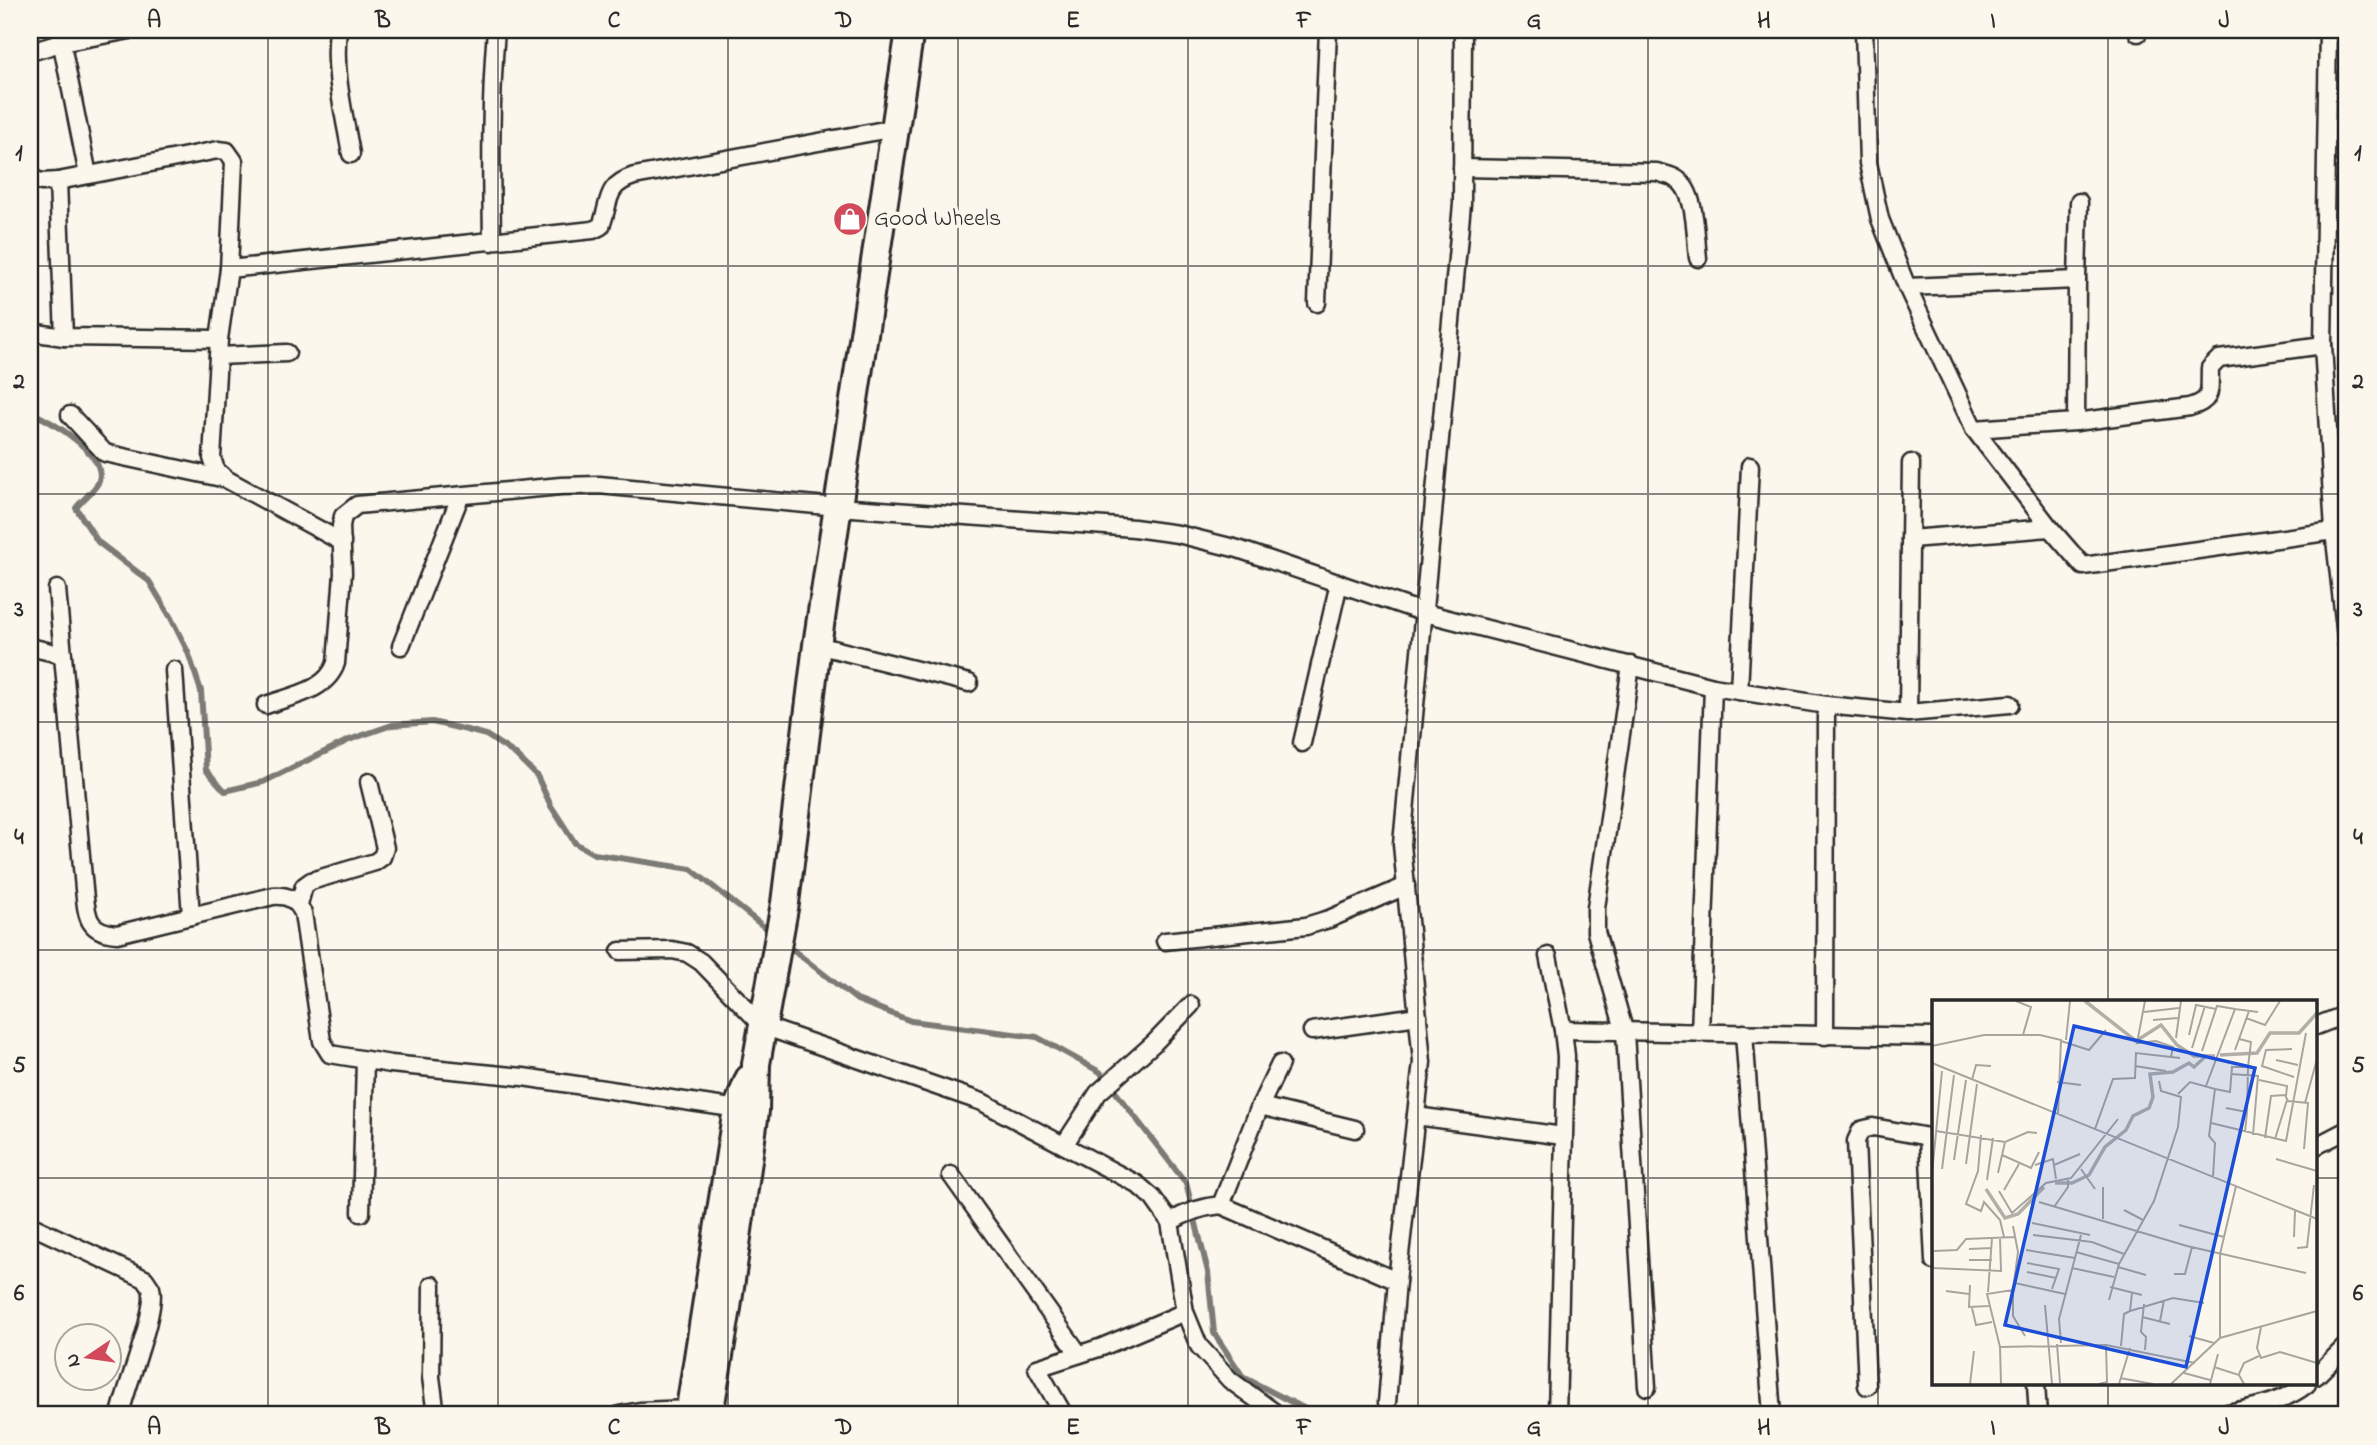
<svg xmlns="http://www.w3.org/2000/svg" width="2377" height="1445" font-family="'Indie Flower',sans-serif">
  <rect width="100%" height="100%" fill="#fbf7ec"/>
  <filter id="ink" filterUnits="userSpaceOnUse"><feTurbulence type="fractalNoise" baseFrequency=".0143" numOctaves="2"/><feDisplacementMap in="SourceGraphic" scale="14" xChannelSelector="R" yChannelSelector="G"/><feConvolveMatrix kernelMatrix="1 2 1 2 8 2 1 2 1" color-interpolation-filters="sRGB"/></filter>
  <g filter="url(#ink)">
    <g fill="none" stroke-linecap="round" stroke-linejoin="round">
      <!-- stream -->
      <g stroke="#7b7a75" stroke-width="6">
        <path d="M 30,412 C 50,420 111,456 98,483 C 93,492 82,500 76,508 L 98,542 L 149,581 L 171,618 L 188,652 L 201,691 L 206,770 L 225,791 L 263,782 L 349,740 L 392,725 L 432,722 L 467,730 L 486,735 L 515,754 L 537,776 L 551,806 L 575,843 L 594,854 L 691,869 L 773,934"/>
        <polyline points="784,943 857,1000 911,1021 1037,1037 1100,1072 1186,1183 1208,1272 1214,1333 1243,1377 1317,1415"/>
      </g>
      <!-- street casing -->
      <g stroke="#2b2b2b" stroke-width="21">
        <g id="street">
          <polyline points="59,30 88,175"/>
          <path d="M 338,30 C 333,72 344,113 351,154"/>
          <polyline points="1864,30 1868,163 1880,219 1907,287 1974,429 2050,528 1910,539"/>
          <polyline points="2328,30 2323,345 2334,531 2347,646"/>
          <polyline points="2138,33 2138,30"/>
          <polyline points="30,52 61,43 130,30"/>
          <path d="M 1462,168 L 1657,172 C 1662,174 1668,175 1673,177 C 1697,187 1695,235 1698,258"/>
          <polyline points="30,174 33,179 42,182 58,181 218,150 227,151 234,161 229,269"/>
          <polyline points="58,181 64,337"/>
          <path d="M 492,242 C 491,171 490,101 496,30"/>
          <polyline points="1907,287 2077,280"/>
          <polyline points="1317,303 1328,30"/>
          <polyline points="30,332 64,337 219,339"/>
          <polyline points="218,356 287,353"/>
          <polyline points="70,415 105,453 226,479"/>
          <polyline points="2076,422 2077,280 2079,202"/>
          <path d="M 1974,429 L 2076,422 L 2190,407 C 2214,400 2209,390 2210,368 L 2219,359 L 2323,345"/>
          <polyline points="2050,528 2083,566 2334,531"/>
          <path d="M 342,542 L 226,479 L 216,470 L 212,458 L 219,339 L 229,269 L 593,230 L 601,226 C 611,201 604,186 634,176 L 895,128"/>
          <path d="M 57,589 L 84,889 C 87,915 86,932 117,934 L 273,896 C 288,895 296,899 303,913 L 322,1041 L 330,1054 L 391,1064 L 523,1077 L 745,1110"/>
          <polyline points="817,645 969,683"/>
          <polyline points="401,646 460,497"/>
          <polyline points="30,647 63,655"/>
          <polyline points="1631,665 1596,908 1596,932 1625,1033 1647,1387"/>
          <polyline points="174,670 191,916"/>
          <polyline points="1739,691 1750,466"/>
          <path d="M 266,705 C 291,696 327,691 336,663 L 343,573 L 341,526 L 343,516 L 357,505 L 561,486 L 599,485 L 838,507 L 1134,528 L 1178,534 L 1238,549 L 1425,613 L 1713,687 L 1826,705 L 1908,713 L 2010,704"/>
          <polyline points="1908,713 1911,463"/>
          <polyline points="1302,743 1339,583"/>
          <polyline points="299,904 304,886 311,881 375,862 382,857 385,848 369,782"/>
          <polyline points="1165,941 1306,926 1329,919 1406,886"/>
          <polyline points="620,951 672,950 687,953 701,962 763,1026 982,1102 1137,1184 1153,1198 1170,1222 1185,1312 1199,1346 1230,1380 1278,1415"/>
          <polyline points="1548,956 1563,1030 1566,1056 1557,1415"/>
          <polyline points="2316,1026 2347,1014"/>
          <polyline points="1563,1030 1934,1037"/>
          <polyline points="1312,1031 1418,1016"/>
          <polyline points="1700,1033 1713,687"/>
          <polyline points="1744,1033 1772,1415"/>
          <polyline points="1825,1036 1826,705"/>
          <polyline points="1260,1106 1355,1129"/>
          <polyline points="1416,1116 1563,1136"/>
          <polyline points="1928,1137 1934,1261"/>
          <polyline points="1064,1145 1098,1093 1154,1043 1191,1005"/>
          <polyline points="2316,1146 2347,1130"/>
          <polyline points="951,1175 1079,1354"/>
          <polyline points="1221,1205 1260,1106 1280,1064"/>
          <polyline points="361,1213 365,1060"/>
          <path d="M 1170,1222 C 1186,1212 1202,1207 1221,1205 L 1397,1281"/>
          <path d="M 30,1225 L 145,1279 C 147,1282 149,1285 151,1288 C 158,1310 125,1388 120,1415"/>
          <polyline points="432,1285 431,1377 436,1415"/>
          <polyline points="2316,1376 2347,1345"/>
          <polyline points="2036,1384 2038,1415"/>
          <polyline points="1867,1386 1856,1141 1861,1130 1873,1127 1934,1138"/>
          <polyline points="1387,1403 1397,1281 1422,1062 1402,844 1462,204 1463,30"/>
          <polyline points="619,1415 640,1411 690,1409"/>
          <polyline points="1064,1415 1037,1368 1102,1347 1185,1312"/>
          <path d="M 2219,1415 C 2250,1408 2282,1404 2307,1384"/>
        </g>
      </g>
      <!-- primary casing -->
      <g stroke="#2b2b2b" stroke-width="32">
        <g id="primary">
          <polyline points="689,1415 737,1109 749,1079"/>
          <polyline points="709,1415 727,1308 755,1111 756,1064 785,903 817,645 910,30"/>
        </g>
      </g>
      <!-- street -->
      <use href="#street" stroke="#fbf7ec" stroke-width="16"/>
      <!-- primary -->
      <use href="#primary" stroke="#fbf7ec" stroke-width="26"/>
    </g>
  </g>
  <!-- grid -->
  <path fill="none" stroke="#2b2b2b" stroke-width="2" stroke-opacity="0.55" d="M 268,30 L 268,1415M 498,30 L 498,1415M 728,30 L 728,1415M 958,30 L 958,1415M 1188,30 L 1188,1415M 1418,30 L 1418,1415M 1648,30 L 1648,1415M 1878,30 L 1878,1415M 2108,30 L 2108,1002M 30,266 L 2347,266M 30,494 L 2347,494M 30,722 L 2347,722M 30,950 L 2347,950M 30,1178 L 1934,1178M 2316,1178 L 2347,1178M 2108,1384 L 2108,1415"/>
  <!-- icons -->
  <defs>
    <g id="shop-disc" transform="scale(1.75)"><circle r="9.5" fill="#d1495b" stroke="#fbf7ec"/><path d="M-5-2.5h2.3a2.7 3.5 0 0 1 5.4 0H5L5.5 6h-11ZM-1.5-2.5h3a1.5 2.3 0 0 0-3 0Z" fill="#fff"/></g>
  </defs>
  <g fill-rule="evenodd">
    <use href="#shop-disc" x="850" y="219"/>
  </g>
  <g text-anchor="middle" dominant-baseline="central" stroke-width="7" stroke-linejoin="round" paint-order="stroke">
    <!-- poi labels -->
    <g font-size="24" fill="#2b2b2b" stroke="#fbf7ec" text-anchor="start">
      <text x="874" y="219">Good Wheels</text>
    </g>
  </g>
  <!-- overview -->
  <g transform="translate(1932 1000)">
    <rect width="385" height="385" fill="#fbf7ec"/>
    <path fill="none" stroke="#b1afa7" stroke-width="3.5" d="M 153,1 L 204,41 L 229,25 L 245,45 L 262,56 L 283,56M 288,55 L 325,53 L 338,33 L 367,33 L 385,13M 123,183 L 140,183 L 157,175 L 173,147 L 194,130 L 201,116 L 217,108 L 221,97 L 218,74 L 241,72 L 257,63 L 262,67 L 273,57M 54,189 L 73,218 L 86,214 L 112,187"/>
    <path fill="none" stroke="#a8a59f" stroke-width="2" d="M 84,1 L 99,7 L 91,35M 213,1 L 205,43 L 224,41 L 241,47 L 239,57M 212,12 L 247,8M 314,18 L 333,25 L 348,1M 221,20 L 246,18M 257,35 L 264,5 L 284,9M 244,38 L 249,1M 307,39 L 317,11M 134,40 L 138,1M 129,41 L 157,50 L 174,30M 0,46 L 52,35 L 108,35 L 129,40 L 126,114M 260,48 L 273,6M 360,49 L 334,50 L 330,66 L 362,77M 303,50 L 307,39 L 319,42 L 316,67M 270,51 L 285,6 L 303,9M 344,60 L 366,65M 0,63 L 385,219M 203,66 L 234,71M 299,74 L 326,76 L 321,135M 40,80 L 44,65 L 59,66M 327,80 L 355,86 L 354,96M 125,82 L 149,85M 274,86 L 303,9 L 326,12M 283,89 L 298,92 L 300,67 L 316,67 L 315,112M 246,94 L 258,82 L 283,89 L 277,136 L 283,143 L 281,177M 373,103 L 385,59M 294,108 L 315,112 L 313,132M 279,123 L 354,141 L 374,33M 163,129 L 181,79 L 203,78 L 204,53 L 248,58M 4,131 L 73,142 L 96,132 L 105,133M 49,135 L 46,171 L 34,204 L 49,211 L 52,202 L 68,220 L 72,237M 333,138 L 339,96 L 353,95 L 356,101 L 376,103 L 372,149M 343,139 L 355,100M 70,155 L 99,168 L 107,152M 344,159 L 385,171M 22,160 L 34,80M 34,164 L 45,84M 103,165 L 121,159 L 124,179M 122,165 L 148,154M 10,169 L 22,75M 149,169 L 163,189M 66,173 L 73,142M 0,174 L 10,71M 55,180 L 61,138M 72,190 L 87,164M 67,191 L 80,213 L 114,183 L 139,178 L 186,119M 107,202 L 255,246 L 374,273M 122,207 L 136,187 L 136,180M 192,210 L 211,220M 171,219 L 171,187M 100,223 L 158,235M 247,225 L 292,237M 101,235 L 160,242 L 192,254M 0,237 L 1,268M 362,237 L 363,211M 365,248 L 375,247 L 382,185M 37,249 L 59,248M 94,250 L 143,258M 2,251 L 25,250 L 34,239 L 83,237M 144,252 L 187,264M 37,260 L 60,260M 95,263 L 127,269 L 120,289M 186,267 L 214,275M 1,268 L 69,271 L 68,238M 140,268 L 182,277M 95,272 L 124,278M 242,274 L 253,274 L 260,247M 83,283 L 133,294M 38,285 L 37,307 L 57,306M 178,287 L 210,295M 81,290 L 81,316 L 93,336M 14,291 L 37,294M 56,292 L 60,238M 200,293 L 198,311 L 241,298 L 272,303M 177,300 L 187,264 L 222,201 L 246,127 L 249,97 L 229,91 L 227,81M 212,304 L 209,332 L 214,337 L 213,350M 113,305 L 120,384M 40,308 L 44,325 L 60,322M 210,317 L 238,324M 228,321 L 232,300M 329,327 L 325,348 L 329,358 L 348,352 L 385,363M 257,336 L 282,343M 288,338 L 288,254 L 304,186M 129,343 L 127,319 L 149,235M 125,344 L 128,383M 189,346 L 192,314 L 198,311M 68,347 L 174,345 L 263,363M 282,367 L 307,375 L 312,384M 252,373 L 278,380M 307,374 L 312,363 L 327,356M 188,378 L 221,384M 38,384 L 42,351M 69,384 L 68,347 L 55,294 L 81,290 L 86,252 L 81,226M 167,384 L 175,382 L 174,345M 187,384 L 198,348M 239,384 L 288,338 L 385,311M 278,384 L 286,354"/>
    <path fill="#1d4ed8" fill-opacity="0.15" stroke="#1d4ed8" stroke-width="3.5" d="M 142,26 L 323,68 L 254,367 L 73,325 Z"/>
    <rect width="385" height="385" fill="none" stroke="#2b2b2b" stroke-width="3.5"/>
  </g>
  <!-- margin -->
  <rect width="2377" height="1445" fill="none" stroke="#fbf7ec" stroke-width="77"/>
  <!-- north arrow -->
  <g transform="translate(88 1357) rotate(257)"><circle r="33" fill="#fbf7ec" stroke="#a8a59f" stroke-width="2"/>
  <path d="M0-5L12 26L0 18L-12 26Z" fill="#d1495b"/>
  <text y="-10" font-size="19" font-weight="bold" text-anchor="middle" fill="#2b2b2b">N</text>
  </g>
  <rect x="38" y="38" width="2300" height="1368" fill="none" stroke="#2b2b2b" stroke-width="2.5"/>
  <g font-size="23" text-anchor="middle" font-weight="bold" fill="#2b2b2b">
    <text x="154" y="27">A</text>
    <text x="383" y="27">B</text>
    <text x="614" y="27">C</text>
    <text x="844" y="27">D</text>
    <text x="1073" y="27">E</text>
    <text x="1304" y="27">F</text>
    <text x="1534" y="27">G</text>
    <text x="1764" y="27">H</text>
    <text x="1993" y="27">I</text>
    <text x="2224" y="27">J</text>
    <text x="19" y="160">1</text>
    <text x="2358" y="160">1</text>
    <text x="19" y="388">2</text>
    <text x="2358" y="388">2</text>
    <text x="19" y="616">3</text>
    <text x="2358" y="616">3</text>
    <text x="19" y="844">4</text>
    <text x="2358" y="844">4</text>
    <text x="19" y="1072">5</text>
    <text x="2358" y="1072">5</text>
    <text x="19" y="1300">6</text>
    <text x="2358" y="1300">6</text>
    <text x="154" y="1434">A</text>
    <text x="383" y="1434">B</text>
    <text x="614" y="1434">C</text>
    <text x="844" y="1434">D</text>
    <text x="1073" y="1434">E</text>
    <text x="1304" y="1434">F</text>
    <text x="1534" y="1434">G</text>
    <text x="1764" y="1434">H</text>
    <text x="1993" y="1434">I</text>
    <text x="2224" y="1434">J</text>
  </g>
</svg>
